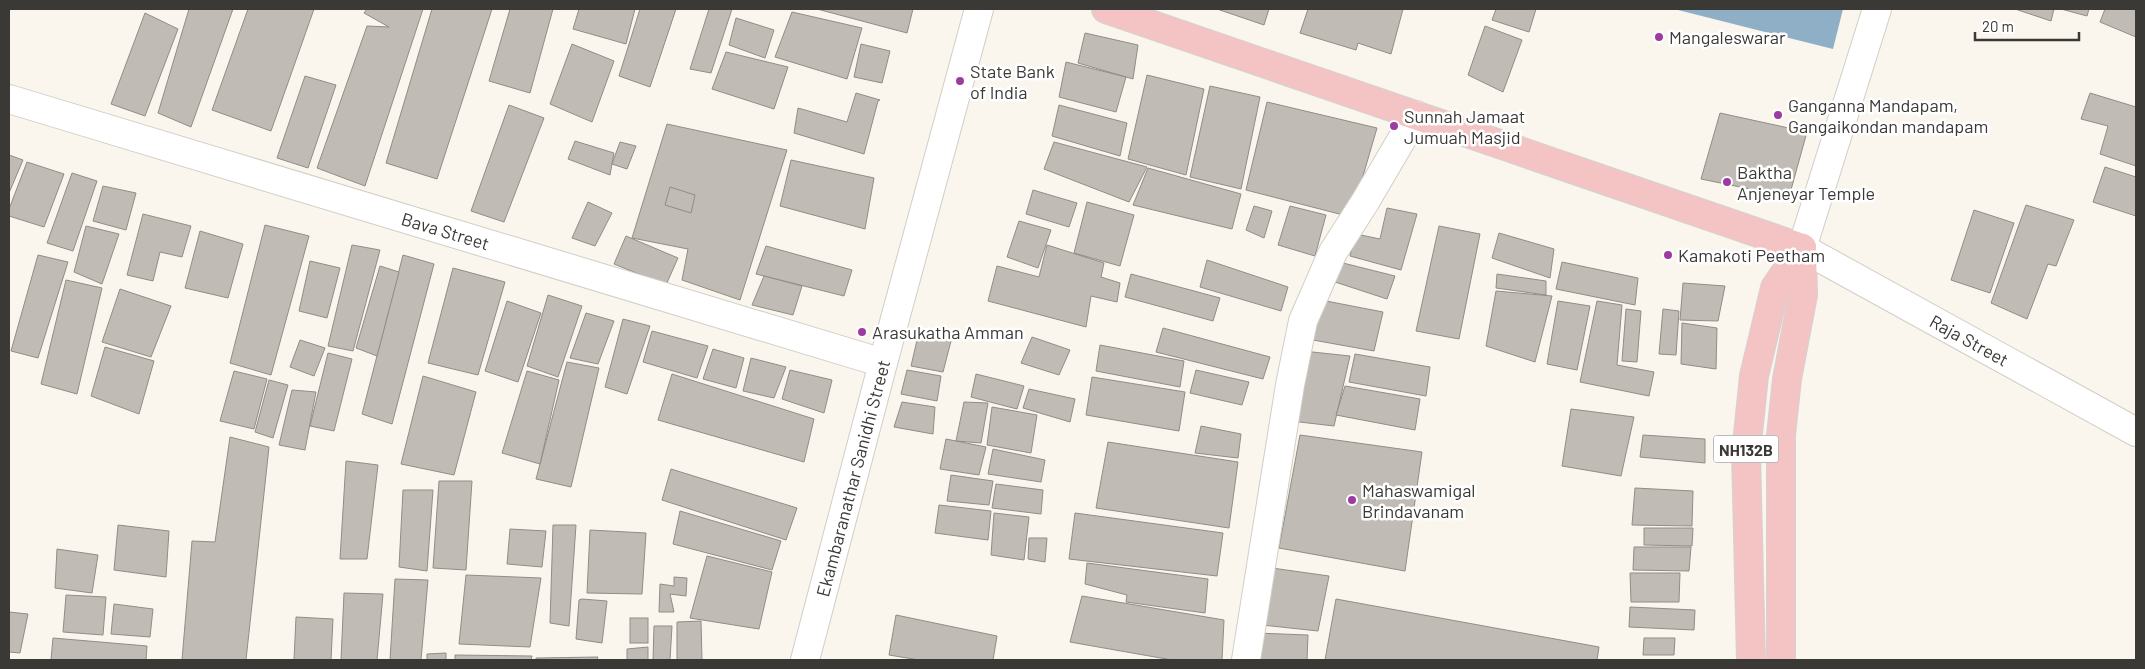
<svg xmlns="http://www.w3.org/2000/svg" width="2145" height="669" font-family="Barlow,sans-serif">
  <rect width="100%" height="100%" fill="#faf6ee"/>
  <!-- water -->
  <polygon fill="#8fafc7" points="1674,9 1843,9 1833,49"/>
  <!-- building -->
  <g fill="#c0bcb5" stroke="#908d86">
    <polygon points="189,9 233,9 191,127 158,113"/>
    <polygon points="248,9 314,9 271,131 212,110"/>
    <polygon points="367,9 423,9 365,186 317,168 367,26 389,27 364,13"/>
    <polygon points="432,9 492,9 437,179 386,163"/>
    <polygon points="510,9 553,9 530,93 489,81"/>
    <polygon points="579,9 635,9 626,44 573,29"/>
    <polygon points="640,9 676,9 650,87 619,76"/>
    <polygon points="709,9 732,9 711,73 690,69"/>
    <polygon points="817,9 913,9 907,33"/>
    <polygon points="1217,9 1269,9 1264,25"/>
    <polygon points="1308,9 1403,9 1391,54 1358,43 1356,50 1300,33"/>
    <polygon points="1496,9 1536,9 1529,32 1492,20"/>
    <polygon points="2015,9 2054,9 2051,21"/>
    <polygon points="2061,9 2089,9 2087,16"/>
    <polygon points="2105,9 2136,9 2136,37 2100,22"/>
    <polygon points="792,12 862,28 847,79 775,57"/>
    <polygon points="145,13 178,29 145,116 111,104"/>
    <polygon points="736,18 774,30 765,58 729,45"/>
    <polygon points="1485,26 1522,40 1503,92 1468,75"/>
    <polygon points="1085,33 1138,45 1133,79 1078,63"/>
    <polygon points="572,44 614,61 592,122 550,104"/>
    <polygon points="861,44 890,51 882,83 854,77"/>
    <polygon points="726,52 788,67 774,109 712,89"/>
    <polygon points="1066,62 1126,77 1116,112 1059,97"/>
    <polygon points="1147,75 1204,89 1186,175 1128,159"/>
    <polygon points="305,76 336,85 308,168 277,158"/>
    <polygon points="1210,86 1260,97 1241,189 1190,177"/>
    <polygon points="856,93 880,100 878,101 864,154 794,133 798,108 847,122"/>
    <polygon points="2090,93 2136,107 2136,166 2100,154 2108,126 2081,119"/>
    <polygon points="1267,102 1377,128 1351,217 1246,190"/>
    <polygon points="509,105 544,118 504,222 471,211"/>
    <polygon points="1059,105 1127,123 1120,156 1052,136"/>
    <polygon points="1720,113 1807,132 1789,197 1701,179"/>
    <polygon points="667,124 787,150 740,300 682,280 688,249 632,238"/>
    <polygon points="575,141 614,153 610,175 568,159"/>
    <polygon points="620,142 636,146 627,169 612,164"/>
    <polygon points="1054,142 1147,167 1129,202 1044,169"/>
    <polygon points="9,155 23,160 9,193"/>
    <polygon points="791,160 874,178 865,229 780,206"/>
    <polygon points="27,162 64,174 44,227 9,216 9,209"/>
    <polygon points="2105,167 2136,177 2136,216 2093,202"/>
    <polygon points="1148,168 1241,194 1232,229 1133,205"/>
    <polygon points="72,173 97,181 73,251 47,243"/>
    <polygon points="103,186 136,193 126,230 93,221"/>
    <polygon points="670,187 695,195 691,213 665,205"/>
    <polygon points="1033,190 1077,203 1069,227 1026,214"/>
    <polygon points="588,202 612,213 595,246 572,238"/>
    <polygon points="1087,202 1134,215 1120,266 1074,253"/>
    <polygon points="2026,205 2074,220 2056,266 2048,264 2027,319 1991,303"/>
    <polygon points="1254,206 1272,211 1264,238 1246,230"/>
    <polygon points="1290,206 1326,215 1315,256 1278,245"/>
    <polygon points="1387,208 1417,214 1401,270 1350,256 1356,234 1380,239"/>
    <polygon points="1974,210 2014,223 1990,293 1951,280"/>
    <polygon points="143,214 191,226 182,257 160,252 153,281 127,275"/>
    <polygon points="1019,221 1051,230 1038,268 1007,257"/>
    <polygon points="265,225 309,236 271,375 230,363"/>
    <polygon points="86,226 119,234 102,284 74,272"/>
    <polygon points="1439,226 1480,234 1459,339 1416,331"/>
    <polygon points="200,231 243,244 228,298 185,288"/>
    <polygon points="1499,233 1554,249 1550,278 1492,258"/>
    <polygon points="626,236 678,258 666,285 614,264"/>
    <polygon points="352,245 380,250 353,351 328,346"/>
    <polygon points="1047,245 1104,263 1101,277 1120,283 1117,302 1091,296 1086,327 988,301 997,266 1039,277"/>
    <polygon points="766,246 852,270 844,296 756,274"/>
    <polygon points="38,255 68,262 38,358 11,351"/>
    <polygon points="403,255 434,264 392,424 362,414"/>
    <polygon points="1207,260 1288,287 1281,311 1200,287"/>
    <polygon points="310,261 340,268 327,318 299,311"/>
    <polygon points="1335,261 1395,276 1387,299 1329,280"/>
    <polygon points="1562,262 1638,278 1635,305 1556,289"/>
    <polygon points="380,266 399,272 377,356 356,348"/>
    <polygon points="453,268 505,282 478,375 428,363"/>
    <polygon points="1131,274 1220,298 1213,321 1125,297"/>
    <polygon points="1497,274 1546,281 1546,295 1496,288"/>
    <polygon points="764,276 802,286 793,315 752,305"/>
    <polygon points="66,280 102,288 77,394 41,384"/>
    <polygon points="1683,283 1725,286 1718,321 1680,320"/>
    <polygon points="120,289 171,306 151,357 102,342"/>
    <polygon points="1496,291 1552,296 1535,362 1486,346"/>
    <polygon points="548,295 582,306 558,377 527,366"/>
    <polygon points="1321,300 1383,312 1374,351 1313,340"/>
    <polygon points="507,301 541,313 518,382 485,371"/>
    <polygon points="1558,301 1590,306 1577,370 1547,364"/>
    <polygon points="1597,301 1622,305 1617,365 1654,372 1649,396 1580,382"/>
    <polygon points="1626,309 1641,311 1637,362 1622,361"/>
    <polygon points="1663,309 1679,311 1676,355 1659,354"/>
    <polygon points="586,313 614,321 598,364 570,358"/>
    <polygon points="623,319 650,326 627,394 605,387"/>
    <polygon points="1682,323 1717,328 1716,369 1681,364"/>
    <polygon points="1163,328 1270,357 1263,379 1156,352"/>
    <polygon points="652,331 708,346 697,378 643,362"/>
    <polygon points="918,336 951,341 943,372 911,366"/>
    <polygon points="1032,337 1070,350 1059,375 1021,363"/>
    <polygon points="300,340 325,348 314,376 290,367"/>
    <polygon points="1100,345 1184,361 1180,387 1096,371"/>
    <polygon points="105,347 154,361 139,414 91,396"/>
    <polygon points="713,349 744,358 736,388 703,379"/>
    <polygon points="1303,351 1350,356 1334,426 1291,421"/>
    <polygon points="328,353 352,359 334,431 310,426"/>
    <polygon points="1355,354 1430,367 1426,396 1349,382"/>
    <polygon points="751,358 786,367 774,398 743,391"/>
    <polygon points="567,362 599,368 571,487 536,479"/>
    <polygon points="790,370 832,380 824,413 782,399"/>
    <polygon points="907,370 941,376 937,401 901,394"/>
    <polygon points="1196,370 1249,382 1242,405 1190,393"/>
    <polygon points="234,371 267,379 254,429 220,421"/>
    <polygon points="527,371 559,380 540,464 502,453"/>
    <polygon points="672,374 814,419 804,462 658,420"/>
    <polygon points="976,374 1024,386 1017,409 971,397"/>
    <polygon points="423,376 476,392 454,475 401,464"/>
    <polygon points="1092,377 1185,392 1179,431 1086,415"/>
    <polygon points="269,380 288,385 273,438 255,432"/>
    <polygon points="1345,386 1420,399 1415,430 1336,415"/>
    <polygon points="1029,389 1075,399 1070,422 1023,408"/>
    <polygon points="292,390 316,392 305,450 279,445"/>
    <polygon points="902,402 935,407 933,434 894,427"/>
    <polygon points="964,402 988,403 981,443 956,441"/>
    <polygon points="992,407 1037,415 1031,453 987,445"/>
    <polygon points="1571,409 1634,417 1621,476 1562,466"/>
    <polygon points="1201,426 1241,434 1238,458 1195,453"/>
    <polygon points="1300,435 1422,452 1405,571 1279,548"/>
    <polygon points="1643,435 1705,439 1705,463 1640,457"/>
    <polygon points="230,437 269,447 246,660 182,660 192,541 215,542"/>
    <polygon points="946,439 986,447 979,475 940,469"/>
    <polygon points="1108,442 1238,462 1229,528 1096,508"/>
    <polygon points="993,449 1045,460 1041,482 988,474"/>
    <polygon points="346,461 378,465 367,559 340,559"/>
    <polygon points="671,469 797,508 786,540 662,500"/>
    <polygon points="951,475 993,481 989,505 947,501"/>
    <polygon points="439,481 472,481 466,570 433,568"/>
    <polygon points="996,484 1043,490 1041,514 992,508"/>
    <polygon points="1635,488 1693,491 1692,526 1632,525"/>
    <polygon points="403,490 433,490 427,571 399,567"/>
    <polygon points="939,505 991,511 988,540 935,533"/>
    <polygon points="680,511 781,541 772,570 673,544"/>
    <polygon points="994,513 1029,517 1024,560 991,555"/>
    <polygon points="1075,513 1223,533 1217,576 1069,559"/>
    <polygon points="118,525 169,531 166,577 114,570"/>
    <polygon points="553,525 576,525 569,626 550,623"/>
    <polygon points="1644,528 1693,528 1692,546 1644,545"/>
    <polygon points="510,529 546,531 542,567 507,564"/>
    <polygon points="590,530 646,533 642,594 587,593"/>
    <polygon points="1029,538 1047,538 1045,562 1028,559"/>
    <polygon points="1634,547 1691,547 1689,571 1633,570"/>
    <polygon points="57,549 98,555 92,593 55,588"/>
    <polygon points="707,556 772,572 759,629 690,618"/>
    <polygon points="1087,563 1208,579 1205,613 1126,602 1127,595 1085,584"/>
    <polygon points="1272,568 1329,576 1318,631 1262,625"/>
    <polygon points="1630,573 1680,573 1679,602 1631,602"/>
    <polygon points="466,575 541,578 530,647 459,644"/>
    <polygon points="674,577 687,578 686,596 670,594 674,612 659,612 660,584 674,586"/>
    <polygon points="395,579 428,580 421,660 390,660"/>
    <polygon points="344,593 383,594 377,660 341,660"/>
    <polygon points="66,595 106,597 103,635 63,632"/>
    <polygon points="1082,596 1224,620 1222,660 1172,660 1070,642"/>
    <polygon points="582,599 607,601 602,643 576,639 579,600"/>
    <polygon points="1336,599 1599,647 1597,660 1325,660"/>
    <polygon points="114,604 153,609 150,637 111,634"/>
    <polygon points="1630,607 1695,610 1694,630 1629,627"/>
    <polygon points="9,612 28,614 20,653 9,652"/>
    <polygon points="896,615 997,636 993,660 919,660 889,655"/>
    <polygon points="296,617 333,619 331,660 294,660"/>
    <rect x="630" y="618" width="18" height="25"/>
    <polygon points="701,621 702,660 677,660 677,622"/>
    <polygon points="654,626 672,626 670,660 653,660"/>
    <polygon points="1255,633 1308,635 1307,660 1253,660"/>
    <polygon points="53,638 147,646 146,660 51,660"/>
    <polygon points="1644,638 1675,638 1674,655 1643,655"/>
    <polygon points="648,647 648,660 627,660 627,649"/>
    <polygon points="446,653 446,660 427,660 427,654"/>
    <polygon points="455,655 532,656 531,660 455,660"/>
    <polygon points="598,657 597,660 536,660 536,658"/>
  </g>
  <g fill="none" stroke-linecap="round" stroke-linejoin="round">
    <!-- street casing -->
    <g stroke="#d1cec6" stroke-width="30">
      <g id="street">
        <path id="s1" d="M 9,99 L 883,363"/>
        <polyline points="1802,248 1877,9"/>
        <path id="s2" d="M 805,660 L 883,363 L 979,9"/>
        <polyline points="1246,660 1290,385 1303,321 1333,252 1365,202 1416,115"/>
      </g>
    </g>
    <!-- secondary casing -->
    <g stroke="#d1cec6" stroke-width="30">
      <g id="secondary">
        <path id="s3" d="M 1802,248 L 2136,432"/>
      </g>
    </g>
    <!-- highway casing -->
    <g stroke="#d4d3d3" stroke-width="30">
      <g id="highway">
        <polyline points="1106,9 1802,248"/>
        <polyline points="1751,660 1746,453 1754,376 1775,288 1802,248"/>
        <polyline points="1781,660 1781,435 1787,379 1803,295 1802,248"/>
      </g>
    </g>
    <!-- street -->
    <use href="#street" stroke="#fff" stroke-width="28"/>
    <!-- secondary -->
    <use href="#secondary" stroke="#fff" stroke-width="28"/>
    <!-- highway -->
    <use href="#highway" stroke="#f4c3c3" stroke-width="28"/>
  </g>
  <!-- markers -->
  <g fill="#9d3ba1" stroke="#fff" stroke-width="2">
    <circle cx="1659" cy="37" r="5"/>
    <circle cx="960" cy="81" r="5"/>
    <circle cx="1778" cy="115" r="5"/>
    <circle cx="1394" cy="126" r="5"/>
    <circle cx="1727" cy="182" r="5"/>
    <circle cx="1668" cy="255" r="5"/>
    <circle cx="862" cy="332" r="5"/>
    <circle cx="1352" cy="500" r="5"/>
  </g>
  <g text-anchor="middle" dominant-baseline="central" stroke-width="5" stroke-linejoin="round" paint-order="stroke">
    <!-- shield labels -->
    <rect fill="#fff" stroke="#767472" stroke-width="1" x="1713.5" y="435.5" width="65" height="27" rx="4"/>
    <g font-size="16" font-weight="bold" fill="#3b3936">
      <text x="1746" y="449">NH132B</text>
    </g>
    <!-- poi labels -->
    <g font-size="18" fill="#3b3936" stroke="#fff" text-anchor="start">
      <text x="1669" y="37">Mangaleswarar</text>
      <text x="970" y="71">State Bank<tspan x="970" dy="21">of India</tspan></text>
      <text x="1788" y="105">Ganganna Mandapam,<tspan x="1788" dy="21">Gangaikondan mandapam</tspan></text>
      <text x="1404" y="116">Sunnah Jamaat<tspan x="1404" dy="21">Jumuah Masjid</tspan></text>
      <text x="1737" y="172">Baktha<tspan x="1737" dy="21">Anjeneyar Temple</tspan></text>
      <text x="1678" y="255">Kamakoti Peetham</text>
      <text x="872" y="332">Arasukatha Amman</text>
      <text x="1362" y="490">Mahaswamigal<tspan x="1362" dy="21">Brindavanam</tspan></text>
    </g>
    <!-- street labels -->
    <g font-size="18" fill="#3b3936" stroke="#fff">
      <text stroke="none"><textPath href="#s1" startOffset="456">Bava Street</textPath></text>
      <text stroke="none"><textPath href="#s3" startOffset="191">Raja Street</textPath></text>
      <text stroke="none"><textPath href="#s2" startOffset="188">Ekambaranathar Sanidhi Street</textPath></text>
    </g>
  </g>
  <!-- border -->
  <rect width="2145" height="669" fill="none" stroke="#3b3936" stroke-width="20"/>
  <!-- scale -->
  <path d="M1975 32v8h104v-8" fill="none" stroke="#3b3936" stroke-width="2.5"/>
  <text x="1982" y="32" font-size="15" fill="#3b3936" stroke="#ffffff" stroke-width="4" paint-order="stroke">20 m</text>
</svg>
